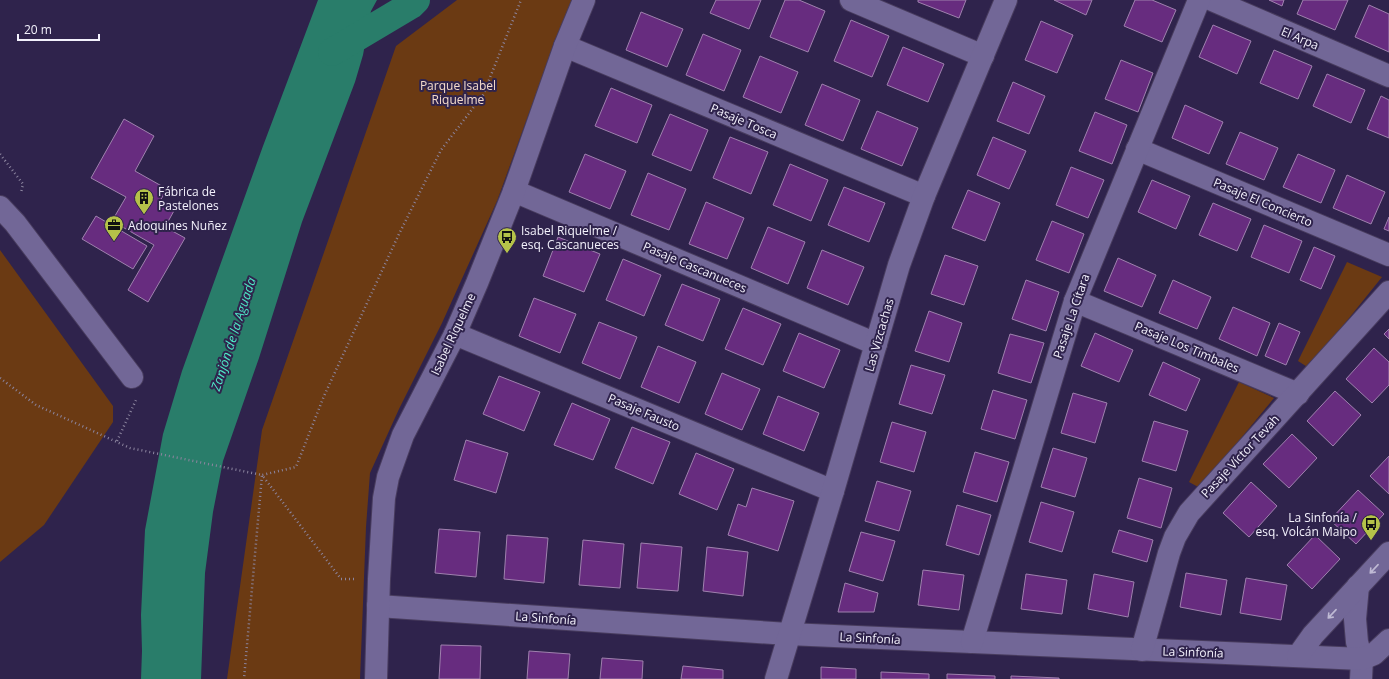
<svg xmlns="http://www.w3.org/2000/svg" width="1389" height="679" font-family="'Open Sans',sans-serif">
  <rect width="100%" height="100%" fill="#2f234c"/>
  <!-- green -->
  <g fill="#6b3a13">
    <polygon points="457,0 574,0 529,113 497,201 442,323 399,409 370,473 366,527 360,679 227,679 262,430 396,46"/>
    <polygon points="0,250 113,406 113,422 44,525 0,562"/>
    <polygon points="1347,262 1382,277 1309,368 1298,361"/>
    <polygon points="1239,382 1274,398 1200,488 1189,482"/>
  </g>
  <!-- water -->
  <polygon fill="#297d6a" points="318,0 377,0 371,11 363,55 355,82 302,222 259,358 223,461 213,512 205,573 201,679 141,679 142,651 141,615 145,530 163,434 182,371 263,146"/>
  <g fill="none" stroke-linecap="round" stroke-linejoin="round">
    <!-- canal -->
    <polyline stroke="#297d6a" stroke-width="28" points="332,52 411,5 416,0"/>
  </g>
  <!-- building -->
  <g fill="#672c7f" stroke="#9f81ae">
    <polygon points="716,0 761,0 749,29 710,13"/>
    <polygon points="785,0 799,0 825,11 808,52 770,37"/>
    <polygon points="918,0 966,0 959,18 918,2"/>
    <polygon points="1054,0 1092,0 1086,15"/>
    <polygon points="1135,0 1152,0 1176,10 1162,42 1124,26"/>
    <polygon points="1269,0 1284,0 1282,6"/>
    <polygon points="1303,0 1348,0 1335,30 1297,14"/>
    <polygon points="1369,5 1389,14 1389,52 1355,37"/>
    <polygon points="641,12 683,29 667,67 626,50"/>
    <polygon points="851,20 889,36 872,77 834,61"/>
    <polygon points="1041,21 1073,35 1057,73 1025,60"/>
    <polygon points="1213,25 1251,41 1237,74 1199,57"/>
    <polygon points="703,34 741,50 724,91 686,75"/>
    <polygon points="903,47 944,64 928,102 887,85"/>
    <polygon points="1274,50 1312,66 1298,99 1260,83"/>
    <polygon points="760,56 798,72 781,113 743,97"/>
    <polygon points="1121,60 1153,73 1138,112 1105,99"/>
    <polygon points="1327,74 1365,90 1351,123 1313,106"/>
    <polygon points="1013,82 1045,96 1029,134 997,121"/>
    <polygon points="822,84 860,100 843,141 805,125"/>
    <polygon points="611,88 652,105 637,143 595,126"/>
    <polygon points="1381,96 1389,100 1389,138 1367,129"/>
    <polygon points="1185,105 1223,122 1209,154 1172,138"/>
    <polygon points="877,111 918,128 902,166 861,149"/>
    <polygon points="1095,112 1127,125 1112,164 1079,151"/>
    <polygon points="670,114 708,130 691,171 652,155"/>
    <polygon points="124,119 154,136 135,171 167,189 160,201 175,209 165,227 185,238 148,302 128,290 154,245 112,221 126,197 91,178"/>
    <polygon points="1240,132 1278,148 1264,180 1226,164"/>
    <polygon points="730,137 768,152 751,194 713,178"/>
    <polygon points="993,137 1026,151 1009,189 977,175"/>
    <polygon points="585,154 626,171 610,209 569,192"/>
    <polygon points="1298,154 1335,170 1321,203 1283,187"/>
    <polygon points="790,164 828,180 811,221 773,205"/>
    <polygon points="1071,167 1104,180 1088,218 1056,205"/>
    <polygon points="648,173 686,189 669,230 631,215"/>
    <polygon points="1347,175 1385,192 1371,224 1333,208"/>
    <polygon points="1152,180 1190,196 1176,229 1138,212"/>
    <polygon points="844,187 885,203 869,242 828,225"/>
    <polygon points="968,190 1000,203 985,241 952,228"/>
    <polygon points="706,202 744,218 727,259 689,244"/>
    <polygon points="1213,203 1251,219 1237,251 1199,235"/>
    <polygon points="96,216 147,246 133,269 82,239"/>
    <polygon points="1389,217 1389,231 1384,229"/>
    <polygon points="1052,221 1084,234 1069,273 1036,260"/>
    <polygon points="1264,225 1302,241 1289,273 1251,257"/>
    <polygon points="768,227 805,242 788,284 751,268"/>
    <polygon points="558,237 600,254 584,292 543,276"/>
    <polygon points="1314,247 1335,256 1321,289 1300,280"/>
    <polygon points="822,250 864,267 848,305 807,288"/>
    <polygon points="945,255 978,266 964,305 931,294"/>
    <polygon points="1118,258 1156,275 1142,307 1104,291"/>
    <polygon points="623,259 661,275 644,316 606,300"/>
    <polygon points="1026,280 1059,292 1046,331 1012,319"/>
    <polygon points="1173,280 1211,297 1197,329 1159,313"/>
    <polygon points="682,284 720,299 703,341 665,325"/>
    <polygon points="534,298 576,314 560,353 519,336"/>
    <polygon points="1233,307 1270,323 1257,356 1219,339"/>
    <polygon points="743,308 781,324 763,365 725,349"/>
    <polygon points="929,311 962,323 949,362 915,351"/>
    <polygon points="599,322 637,337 620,379 582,363"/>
    <polygon points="1279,323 1300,332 1286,365 1265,356"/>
    <polygon points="1389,329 1389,339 1384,334"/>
    <polygon points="799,333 840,350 824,388 783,371"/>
    <polygon points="1095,333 1133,350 1119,382 1081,366"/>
    <polygon points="1010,334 1044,343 1031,383 998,373"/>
    <polygon points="658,346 696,362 679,403 641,387"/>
    <polygon points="1374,348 1389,362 1389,385 1372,403 1346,379"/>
    <polygon points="1163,362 1200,379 1186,411 1149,395"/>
    <polygon points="911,365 945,375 932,414 899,404"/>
    <polygon points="722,373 760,389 742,430 705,414"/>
    <polygon points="499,376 540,392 524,431 483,414"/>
    <polygon points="993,390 1027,400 1015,439 981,429"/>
    <polygon points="1335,391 1361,415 1333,446 1307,421"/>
    <polygon points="1073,393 1107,403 1095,443 1061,433"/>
    <polygon points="778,396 819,413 804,451 763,434"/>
    <polygon points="572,403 610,419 593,460 554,445"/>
    <polygon points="1154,421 1188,431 1176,471 1142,461"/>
    <polygon points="892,422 926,432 914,472 880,462"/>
    <polygon points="632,427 670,442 653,484 615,468"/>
    <polygon points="1292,434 1317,458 1289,488 1263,464"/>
    <polygon points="466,440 508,453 496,493 454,480"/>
    <polygon points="1053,448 1087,458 1075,497 1041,487"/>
    <polygon points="975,452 1009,462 997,502 963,492"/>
    <polygon points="696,453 734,469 717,510 679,494"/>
    <polygon points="1389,456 1389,494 1370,476"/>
    <polygon points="1139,478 1172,488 1161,528 1127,518"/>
    <polygon points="877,481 911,491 899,531 865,521"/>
    <polygon points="1251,482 1277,506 1249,537 1223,513"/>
    <polygon points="752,488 794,501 778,551 728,535 738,504 746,507"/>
    <polygon points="1358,490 1384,514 1356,544 1330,520"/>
    <polygon points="1041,502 1074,512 1062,552 1029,542"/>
    <polygon points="957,505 991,515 979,555 946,545"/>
    <polygon points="439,529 480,532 476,577 435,573"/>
    <polygon points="1119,530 1153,540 1147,562 1112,552"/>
    <polygon points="861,532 895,541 883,581 849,571"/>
    <polygon points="507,535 548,538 544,583 504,579"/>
    <polygon points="1315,535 1340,559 1312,589 1287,565"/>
    <polygon points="583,540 624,544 620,588 579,585"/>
    <polygon points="641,543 682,547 678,591 637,588"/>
    <polygon points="707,547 748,552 743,596 703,591"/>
    <polygon points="923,570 964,575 959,610 918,605"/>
    <polygon points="1186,573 1227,580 1221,615 1180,607"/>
    <polygon points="1026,574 1067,580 1062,614 1021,609"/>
    <polygon points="1094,574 1134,582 1128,617 1088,609"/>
    <polygon points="1246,578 1287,585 1281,620 1240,613"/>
    <polygon points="845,583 878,593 874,612 838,612"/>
    <polygon points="441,645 481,646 480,679 439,679"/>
    <polygon points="529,651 570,654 568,679 527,679"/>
    <polygon points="602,658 643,661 642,679 600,679"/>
    <polygon points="683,666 723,670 723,679 681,679"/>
    <polygon points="821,667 856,669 856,679 821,679"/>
    <polygon points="881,672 929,674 929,679 881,679"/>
    <polygon points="947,674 995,676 995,679 947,679"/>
    <polygon points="1011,676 1059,678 1059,679 1011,679"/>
  </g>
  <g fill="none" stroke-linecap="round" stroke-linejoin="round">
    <!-- minor casing -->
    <g stroke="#483c5e" stroke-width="24">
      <g id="minor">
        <polyline points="851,0 983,56"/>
        <polyline points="1212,0 1389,76"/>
        <polyline points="565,46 924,196"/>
        <polyline points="1137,149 1389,255"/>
        <polyline points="514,191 876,344"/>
        <polyline points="0,207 15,223 132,377"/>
        <polyline points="1075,301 1298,394"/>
        <polyline points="455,334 833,491"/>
        <polyline points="1358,586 1355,619 1357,642 1362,659 1361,679"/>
        <polyline points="378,606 788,634 1362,659 1374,654 1389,640"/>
        <polyline points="972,642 1075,301 1199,0"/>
        <polyline points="1142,650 1169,553 1175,537 1189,513 1389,292"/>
        <polyline points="1298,656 1313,635 1389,553"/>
        <polyline points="376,679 379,579 384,498 388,477 403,435 455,334 477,283 514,191 565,46 584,0"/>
        <polyline points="776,679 833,491 899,265 924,196 1006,0"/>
      </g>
    </g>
    <!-- path -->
    <g stroke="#8c859f" stroke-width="2.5" stroke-dasharray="1 3" stroke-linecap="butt">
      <polyline points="0,154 23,184 21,193"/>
      <polyline points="0,378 36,405 130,448 262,475 244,679"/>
      <polyline points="117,441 136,400"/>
      <polyline points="354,579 341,579 262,475 296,467 324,396 399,234 441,150 483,95 521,0"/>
    </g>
    <!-- minor -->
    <use href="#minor" stroke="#726797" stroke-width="22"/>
  </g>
  <!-- one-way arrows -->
  <defs><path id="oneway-shaft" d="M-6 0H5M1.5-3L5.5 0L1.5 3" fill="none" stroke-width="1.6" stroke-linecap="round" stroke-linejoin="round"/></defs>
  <g stroke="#bfbad4">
    <use href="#oneway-shaft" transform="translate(1374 569) rotate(133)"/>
    <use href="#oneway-shaft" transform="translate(1332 614) rotate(133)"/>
  </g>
  <!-- icons -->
  <defs>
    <g id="building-pin" transform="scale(1)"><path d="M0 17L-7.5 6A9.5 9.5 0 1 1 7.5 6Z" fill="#b5c249" stroke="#2f234c"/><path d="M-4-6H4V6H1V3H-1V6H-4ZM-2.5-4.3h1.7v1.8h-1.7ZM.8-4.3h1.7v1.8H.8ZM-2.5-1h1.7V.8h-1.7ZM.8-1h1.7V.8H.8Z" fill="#111"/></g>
    <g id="office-pin" transform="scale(1)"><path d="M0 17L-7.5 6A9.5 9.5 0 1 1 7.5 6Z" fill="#b5c249" stroke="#2f234c"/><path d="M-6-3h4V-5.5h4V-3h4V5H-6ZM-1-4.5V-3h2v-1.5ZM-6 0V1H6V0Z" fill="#111"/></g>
    <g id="bus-pin" transform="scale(1)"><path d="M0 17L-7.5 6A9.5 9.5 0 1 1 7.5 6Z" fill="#b5c249" stroke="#2f234c"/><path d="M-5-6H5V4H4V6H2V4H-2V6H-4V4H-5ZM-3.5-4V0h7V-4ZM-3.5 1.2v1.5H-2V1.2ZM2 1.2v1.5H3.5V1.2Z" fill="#111"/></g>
  </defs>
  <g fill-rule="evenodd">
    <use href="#building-pin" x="144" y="198"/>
    <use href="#office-pin" x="114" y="225"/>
    <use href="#bus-pin" x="507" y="237"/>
    <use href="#bus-pin" x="1371" y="524"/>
  </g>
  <g text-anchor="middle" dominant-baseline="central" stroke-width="4" stroke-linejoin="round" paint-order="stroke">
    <!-- street labels -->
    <g font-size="12" fill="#f3f1fc" stroke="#2f234c">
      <text transform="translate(1300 38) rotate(23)">El Arpa</text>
      <text transform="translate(744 121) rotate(23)">Pasaje Tosca</text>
      <text transform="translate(1263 202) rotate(23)">Pasaje El Concierto</text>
      <text transform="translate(695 267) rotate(23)">Pasaje Cascanueces</text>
      <text transform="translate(1071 316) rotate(-71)">Pasaje La Cítara</text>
      <text transform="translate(453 334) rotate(-65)">Isabel Riquelme</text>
      <text transform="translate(879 335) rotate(-74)">Las Vizcachas</text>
      <text transform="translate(1187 347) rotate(23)">Pasaje Los Timbales</text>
      <text transform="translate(644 412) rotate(23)">Pasaje Fausto</text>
      <text transform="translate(1240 456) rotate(-47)">Pasaje Víctor Tevah</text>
      <text transform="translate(546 618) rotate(4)">La Sinfonía</text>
      <text transform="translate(870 638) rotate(3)">La Sinfonía</text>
      <text transform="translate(1193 652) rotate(2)">La Sinfonía</text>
    </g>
    <!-- park labels -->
    <g font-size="12" fill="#f4dbcb" stroke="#2f234c">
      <text x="458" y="85">Parque Isabel<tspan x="458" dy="14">Riquelme</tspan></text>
    </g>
    <!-- poi labels -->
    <g font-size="12" fill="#f3f1fc" stroke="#2f234c" text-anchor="start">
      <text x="158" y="191">Fábrica de<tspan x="158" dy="14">Pastelones</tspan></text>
      <text x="128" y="225">Adoquines Nuñez</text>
      <text x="521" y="230">Isabel Riquelme /<tspan x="521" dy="14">esq. Cascanueces</tspan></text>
      <text x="1357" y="517" text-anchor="end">La Sinfonía /<tspan x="1357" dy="14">esq. Volcán Maipo</tspan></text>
    </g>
    <!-- water labels -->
    <g font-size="13" font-style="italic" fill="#4ee8c6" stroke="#2f234c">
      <text transform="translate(233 334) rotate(-72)">Zanjón de la Aguada</text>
    </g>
  </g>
  <!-- scale -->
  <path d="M18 34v6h81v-6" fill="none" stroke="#f3f1fc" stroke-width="2"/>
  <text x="24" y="34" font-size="12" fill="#f3f1fc" stroke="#2f234c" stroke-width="3" paint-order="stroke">20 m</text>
</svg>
